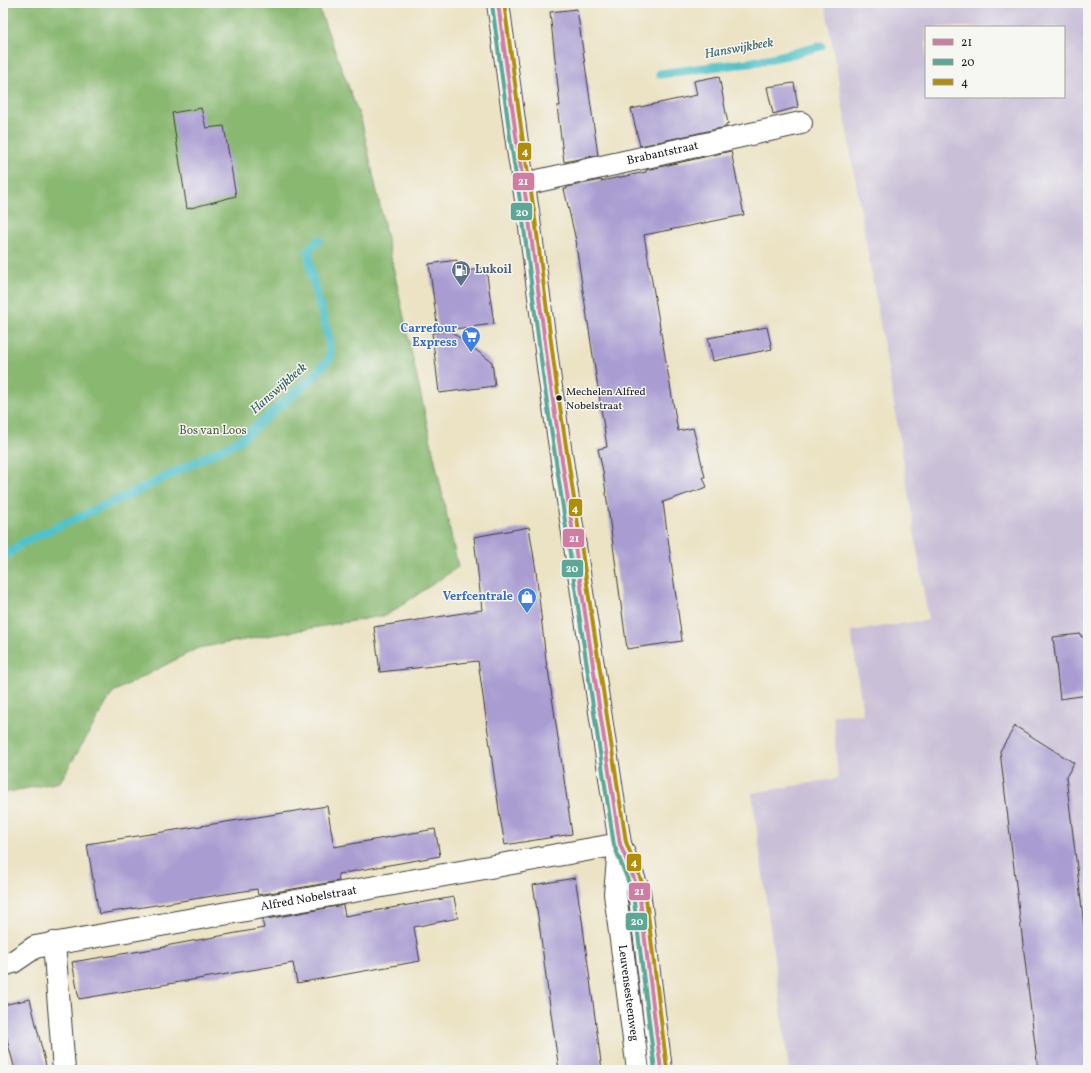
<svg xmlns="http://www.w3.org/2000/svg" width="1091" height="1073" font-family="Vollkorn,serif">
  <rect width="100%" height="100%" fill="#f6f6f2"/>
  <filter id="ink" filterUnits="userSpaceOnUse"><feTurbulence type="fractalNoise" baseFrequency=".025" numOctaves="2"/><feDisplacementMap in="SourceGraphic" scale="8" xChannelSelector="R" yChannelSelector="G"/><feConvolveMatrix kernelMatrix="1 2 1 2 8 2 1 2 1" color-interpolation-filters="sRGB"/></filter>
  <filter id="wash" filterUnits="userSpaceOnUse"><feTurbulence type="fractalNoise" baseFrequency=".012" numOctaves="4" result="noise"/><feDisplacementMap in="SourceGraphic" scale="16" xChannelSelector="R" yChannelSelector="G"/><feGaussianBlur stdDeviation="0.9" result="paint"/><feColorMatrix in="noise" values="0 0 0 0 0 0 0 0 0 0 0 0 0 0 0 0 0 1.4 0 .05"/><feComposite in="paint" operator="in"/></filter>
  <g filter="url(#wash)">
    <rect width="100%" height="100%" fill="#ece3c5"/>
    <!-- industrial -->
    <path fill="#c9bfd7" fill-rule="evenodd" d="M 825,3 L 1088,3 L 1088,1070 L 789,1070 L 752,793 L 838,778 L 833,715 L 863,714 L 851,631 L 928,620 L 900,440 ZM 926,27 L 1064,27 L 1064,97 L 926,97 Z"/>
    <!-- forest -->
    <polygon fill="#89b871" stroke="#526a46" points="3,3 317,3 362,123 458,567 387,615 198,648 113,692 60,782 3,793"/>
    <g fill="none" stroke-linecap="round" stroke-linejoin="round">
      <!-- stream -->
      <g stroke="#53c1c8" stroke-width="9">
        <polyline points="660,74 712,67 749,63 795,53 821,46"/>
        <polyline points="3,558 22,543 92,511 135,492 240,440 310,380 330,358 329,339 312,277 308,250 319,240"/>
      </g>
    </g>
    <g id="blocks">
      <!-- building -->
      <g fill="#a99cd1">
        <polygon points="577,9 598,155 564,162 557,106 560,106 550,12"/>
        <polygon points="719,76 728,124 726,124 726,127 640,146 631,109 697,95 694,81"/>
        <polygon points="794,83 798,107 773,114 767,87"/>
        <polygon points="201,108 206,128 224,126 236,196 187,209 172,113"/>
        <polygon points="731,151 744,215 644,235 678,431 693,428 705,477 703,477 707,487 663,502 682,641 627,649 603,471 598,449 607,447 576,245 577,245 564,189 567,189 567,187 601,180 601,181 646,172 646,170"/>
        <polygon points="457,260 458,272 486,268 494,324 438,331 429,264"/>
        <polygon points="767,327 772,349 713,361 708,338"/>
        <polygon points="449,330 492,362 495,386 439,393 432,333"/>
        <polygon points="529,527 536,571 547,669 548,669 572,834 505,845 500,817 478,661 380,672 374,627 482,610 474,537"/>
        <polygon points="1081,634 1081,637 1088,636 1088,695 1060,699 1053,637"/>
        <polygon points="1015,726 1074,763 1066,777 1088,959 1088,1070 1038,1070 1000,751"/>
        <polygon points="327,806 334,847 435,829 440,856 338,874 339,881 258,895 257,889 99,914 87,844"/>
        <polygon points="575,878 582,920 602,1070 559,1070 548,992 539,923 533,885"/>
        <polygon points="454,897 458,918 414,927 420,961 297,983 293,963 79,999 72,962 165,947 165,946 264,928 262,920 343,905 345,916"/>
        <polygon points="30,999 42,1049 47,1070 15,1070 10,1051 3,1022 3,1005"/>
      </g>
    </g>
  </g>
  <g filter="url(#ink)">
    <use href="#blocks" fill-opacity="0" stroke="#3b3a35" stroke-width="1"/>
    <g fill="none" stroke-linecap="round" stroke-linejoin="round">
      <!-- minor casing -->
      <g stroke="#3b3a35" stroke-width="24">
        <g id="minor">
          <path id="s1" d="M 524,184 L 801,123"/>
          <polyline points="54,943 64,1070"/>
          <path id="s2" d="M 3,965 L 13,962 L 35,947 L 620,844"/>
        </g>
      </g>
      <!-- major casing -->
      <g stroke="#3b3a35" stroke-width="24">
        <g id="major">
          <polyline points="498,3 517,143 528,212 550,381 620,844 639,891 661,1070"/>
          <path id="s3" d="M 619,847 L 615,894 L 638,1070"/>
        </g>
      </g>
      <!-- minor -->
      <use href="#minor" stroke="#fff" stroke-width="22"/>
      <!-- major -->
      <use href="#major" stroke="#fff" stroke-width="22"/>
      <!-- bus-1 casing -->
      <g stroke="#f6f6f2" stroke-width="7">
        <polyline id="bus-1" points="498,3 517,143 528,212 550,381 620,844 639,891 661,1070"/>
      </g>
      <!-- bus-2 casing -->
      <g stroke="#f6f6f2" stroke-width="7">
        <polyline id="bus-2" points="492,4 511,144 522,213 544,382 614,845 633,893 655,1070"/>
      </g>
      <!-- bus-3 casing -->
      <g stroke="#f6f6f2" stroke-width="7">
        <polyline id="bus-3" points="504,3 523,142 534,211 556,380 626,842 645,890 667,1069"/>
      </g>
      <!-- bus-1 -->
      <use href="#bus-1" stroke="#cf7da3" stroke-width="4"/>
      <!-- bus-2 -->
      <use href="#bus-2" stroke="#5da796" stroke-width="4"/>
      <!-- bus-3 -->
      <use href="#bus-3" stroke="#b08e0a" stroke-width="4"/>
    </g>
  </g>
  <!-- icons -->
  <defs>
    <g id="fuel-pin" transform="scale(1)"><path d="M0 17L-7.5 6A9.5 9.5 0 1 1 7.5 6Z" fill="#5c6f8a" stroke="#f6f6f2"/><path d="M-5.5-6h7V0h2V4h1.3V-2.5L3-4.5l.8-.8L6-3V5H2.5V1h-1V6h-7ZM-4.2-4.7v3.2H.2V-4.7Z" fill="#fff"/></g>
    <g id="supermarket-pin" transform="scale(1)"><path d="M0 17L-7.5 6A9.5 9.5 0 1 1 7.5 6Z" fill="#3f7fe0" stroke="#f6f6f2"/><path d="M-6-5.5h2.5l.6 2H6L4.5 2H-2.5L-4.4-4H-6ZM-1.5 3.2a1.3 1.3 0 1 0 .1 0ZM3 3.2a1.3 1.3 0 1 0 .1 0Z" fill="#fff"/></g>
    <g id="shop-pin" transform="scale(1)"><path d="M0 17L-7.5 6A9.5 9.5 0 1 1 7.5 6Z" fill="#3f7fe0" stroke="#f6f6f2"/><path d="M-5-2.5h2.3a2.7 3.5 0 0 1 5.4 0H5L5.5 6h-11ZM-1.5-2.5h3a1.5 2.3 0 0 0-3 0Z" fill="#fff"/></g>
  </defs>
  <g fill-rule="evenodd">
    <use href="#fuel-pin" x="461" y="270"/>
    <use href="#supermarket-pin" x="471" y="336"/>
    <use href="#shop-pin" x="527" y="597"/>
  </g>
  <!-- markers -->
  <circle fill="#1c1c1c" stroke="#f6f6f2" stroke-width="1.5" cx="559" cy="398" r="3.5"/>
  <g text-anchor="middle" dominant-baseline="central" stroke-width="3" stroke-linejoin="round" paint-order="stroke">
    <!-- bus labels -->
    <g font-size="11" fill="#1c1c1c" stroke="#f6f6f2" text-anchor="start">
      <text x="566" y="392">Mechelen Alfred<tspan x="566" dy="14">Nobelstraat</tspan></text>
    </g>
    <!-- street labels -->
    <g font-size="12" fill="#1c1c1c" stroke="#f6f6f2">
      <text stroke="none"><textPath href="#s1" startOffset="142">Brabantstraat</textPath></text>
      <text stroke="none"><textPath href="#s2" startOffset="315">Alfred Nobelstraat</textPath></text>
      <text stroke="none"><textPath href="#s3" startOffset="147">Leuvensesteenweg</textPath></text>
    </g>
    <!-- service labels -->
    <g font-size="12" font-weight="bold" fill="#4e5e75" stroke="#f6f6f2" text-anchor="start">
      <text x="475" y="270">Lukoil</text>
    </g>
    <!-- shop labels -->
    <g font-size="12" font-weight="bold" fill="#366cbe" stroke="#f6f6f2" text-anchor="end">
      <text x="457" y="329">Carrefour<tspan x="457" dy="14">Express</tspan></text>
      <text x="513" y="597">Verfcentrale</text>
    </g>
    <!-- park labels -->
    <g font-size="12" fill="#4e5d40" stroke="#f6f6f2">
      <text x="213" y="431">Bos van Loos</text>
    </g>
    <!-- water labels -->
    <g font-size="13" font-style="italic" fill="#325e61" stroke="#f6f6f2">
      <text transform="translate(739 49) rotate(-10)">Hanswijkbeek</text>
      <text transform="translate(279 389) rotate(-41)">Hanswijkbeek</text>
    </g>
  </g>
  <g stroke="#f6f6f2" stroke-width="1.5">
    <rect x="517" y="142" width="15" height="19" rx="4" fill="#b08e0a"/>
    <rect x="512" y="172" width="23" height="19" rx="4" fill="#cf7da3"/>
    <rect x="510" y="202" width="23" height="19" rx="4" fill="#5da796"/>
    <rect x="568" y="498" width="15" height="19" rx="4" fill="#b08e0a"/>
    <rect x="562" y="528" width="23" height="20" rx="4" fill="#cf7da3"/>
    <rect x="561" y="559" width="23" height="19" rx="4" fill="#5da796"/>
    <rect x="626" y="853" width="16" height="19" rx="4" fill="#b08e0a"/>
    <rect x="628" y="882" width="23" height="19" rx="4" fill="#cf7da3"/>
    <rect x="625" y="912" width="23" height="19" rx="4" fill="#5da796"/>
  </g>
  <g font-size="11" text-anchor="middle" font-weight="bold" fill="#fff">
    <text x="525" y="155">4</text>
    <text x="523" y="185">21</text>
    <text x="522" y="216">20</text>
    <text x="575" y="512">4</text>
    <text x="574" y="542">21</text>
    <text x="572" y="572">20</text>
    <text x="634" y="866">4</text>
    <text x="639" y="895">21</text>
    <text x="637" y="925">20</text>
  </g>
  <!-- margin -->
  <rect width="1091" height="1073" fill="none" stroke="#f6f6f2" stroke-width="16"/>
  <!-- legend -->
  <rect x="925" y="26" width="140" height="72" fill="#f6f6f2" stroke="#9f9f9c"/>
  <rect x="933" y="39" width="20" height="6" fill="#cf7da3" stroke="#9f9f9c"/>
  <text x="961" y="46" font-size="12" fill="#1c1c1c">21</text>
  <rect x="933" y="59" width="20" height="6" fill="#5da796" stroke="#9f9f9c"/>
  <text x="961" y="66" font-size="12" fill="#1c1c1c">20</text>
  <rect x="933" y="79" width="20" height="6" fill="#b08e0a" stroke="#9f9f9c"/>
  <text x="961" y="86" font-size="12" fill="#1c1c1c">4</text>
</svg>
